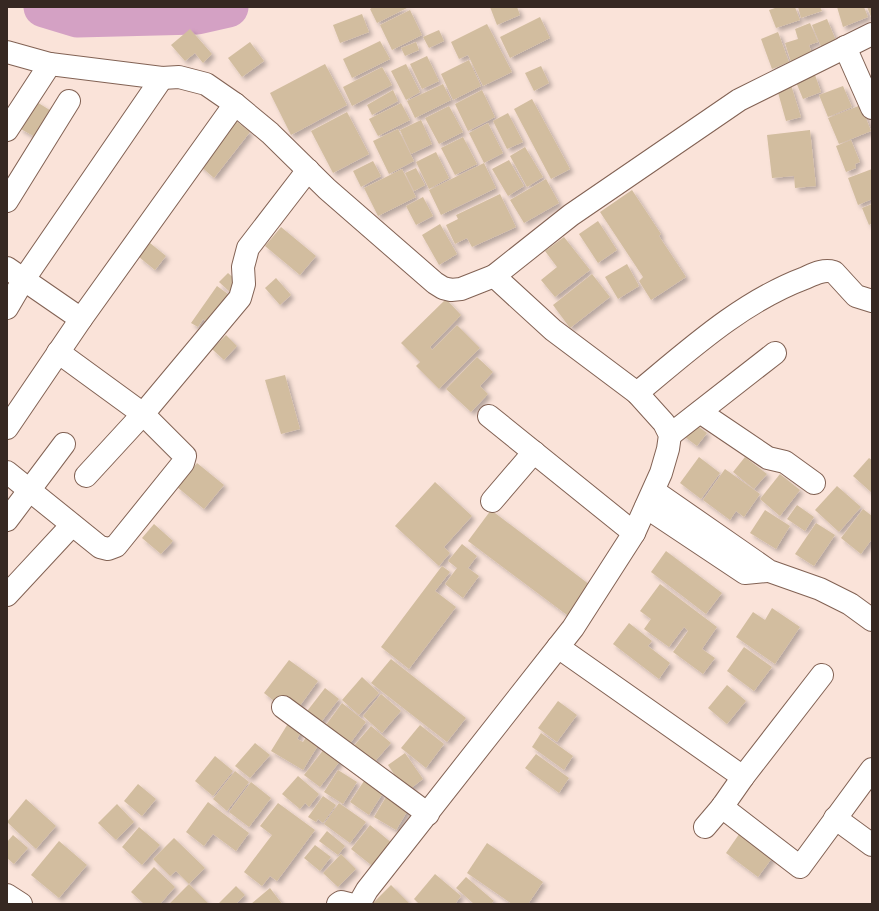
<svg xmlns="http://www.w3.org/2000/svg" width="879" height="911" font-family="'Times New Roman',serif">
  <defs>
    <filter id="shadow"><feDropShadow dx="3.5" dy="3.5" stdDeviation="2" flood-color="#0004"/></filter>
  </defs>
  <rect width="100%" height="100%" fill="#fae3d9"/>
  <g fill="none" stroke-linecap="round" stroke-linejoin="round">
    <!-- river -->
    <polyline stroke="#d4a1c4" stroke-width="41" points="44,7 77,17 197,14 228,7"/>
  </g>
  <!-- building -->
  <g fill="#d2bd9f" filter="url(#shadow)">
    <polygon points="373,7 409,7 377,23 370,9"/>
    <polygon points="490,7 517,7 520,15 497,25"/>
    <polygon points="778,7 795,7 800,20 776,28 769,10"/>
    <polygon points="798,7 820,7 822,11 801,18"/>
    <polygon points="837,7 864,7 868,17 843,27"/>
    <polygon points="867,7 872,7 872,19"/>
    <polygon points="410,10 422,35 392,50 380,25"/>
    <polygon points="362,14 369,32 340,43 333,25"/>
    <polygon points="540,17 550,38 510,58 500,37"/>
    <polygon points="827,19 837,43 822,49 812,25"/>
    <polygon points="810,23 818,42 809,45 812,54 791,62 785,43 798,39 795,29"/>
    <polygon points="487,24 512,72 483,86 468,55 459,59 451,42"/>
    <polygon points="190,29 212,54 203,63 195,53 185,61 171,45"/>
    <polygon points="439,30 444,41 429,48 423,37"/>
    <polygon points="778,32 789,62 772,69 761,39"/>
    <polygon points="380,41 390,59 352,78 343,59"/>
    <polygon points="250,42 264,61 242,77 228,58"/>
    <polygon points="416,42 419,50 405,56 401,48"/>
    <polygon points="427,56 439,81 422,89 410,64"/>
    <polygon points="469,60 481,86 453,100 441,74"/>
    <polygon points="325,64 347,105 291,135 270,93"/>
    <polygon points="406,64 420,92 406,100 391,71"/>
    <polygon points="541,66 549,83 534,91 525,73"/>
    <polygon points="382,67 392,85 352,106 343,87"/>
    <polygon points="815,75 821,92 803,99 796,82"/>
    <polygon points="443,84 451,100 415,118 407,101"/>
    <polygon points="791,85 801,117 786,121 777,89"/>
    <polygon points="843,86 852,107 828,117 819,95"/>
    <polygon points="393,90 398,101 372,115 367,105"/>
    <polygon points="482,90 495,117 468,131 455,104"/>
    <polygon points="532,99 570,169 551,179 514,109"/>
    <polygon points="35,101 53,112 37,138 19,128"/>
    <polygon points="401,103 410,120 378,136 369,119"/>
    <polygon points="861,105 871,131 839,144 828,118"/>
    <polygon points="449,106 463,132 439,144 425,118"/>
    <polygon points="347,112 369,154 333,173 311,131"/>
    <polygon points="508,113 523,142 507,149 493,121"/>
    <polygon points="421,120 432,144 411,154 400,130"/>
    <polygon points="236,121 250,132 214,178 197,163"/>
    <polygon points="488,123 503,153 484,163 469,133"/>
    <polygon points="398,129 414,161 389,174 373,141"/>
    <polygon points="810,130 816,186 795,188 794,176 772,178 767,135"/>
    <polygon points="463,137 477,164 455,175 441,148"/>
    <polygon points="851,140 860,162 855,164 856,168 846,172 836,146"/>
    <polygon points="525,147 543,177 527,187 510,156"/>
    <polygon points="436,152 449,178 429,189 416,162"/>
    <polygon points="509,160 524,186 508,196 492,169"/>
    <polygon points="373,161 381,176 361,187 353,171"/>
    <polygon points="484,163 496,188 441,215 429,190"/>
    <polygon points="416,168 425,185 414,191 405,173"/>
    <polygon points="402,169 416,197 378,216 364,188"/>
    <polygon points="872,169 872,199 858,205 848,178"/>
    <polygon points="546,179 559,203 524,223 510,200"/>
    <polygon points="632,190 661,234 659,236 686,277 651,300 639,281 643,277 600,212"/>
    <polygon points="500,194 516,227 472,247 467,238 455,244 446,225 458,219 456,215"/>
    <polygon points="423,197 433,216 416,225 406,206"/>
    <polygon points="872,204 872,223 869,225 862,208"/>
    <polygon points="598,221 617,250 598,263 579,234"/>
    <polygon points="440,224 457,254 439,265 422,235"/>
    <polygon points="281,227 316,256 300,275 265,246"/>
    <polygon points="564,237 590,270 555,297 541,280 557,267 545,251"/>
    <polygon points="150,243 166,256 155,270 139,257"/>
    <polygon points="627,264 639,286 618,299 605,277"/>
    <polygon points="228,273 239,283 230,292 219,282"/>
    <polygon points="592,274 610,297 570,328 553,305"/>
    <polygon points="276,278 291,295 280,305 265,288"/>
    <polygon points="217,286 232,297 211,325 203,319 198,327 191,323"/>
    <polygon points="446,299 461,315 430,347 432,350 457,325 480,348 439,389 416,366 420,362 401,343"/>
    <polygon points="226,335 237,346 224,360 212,349"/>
    <polygon points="477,357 493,372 480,386 488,394 471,412 446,389"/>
    <polygon points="285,375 300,429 281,434 265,380"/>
    <polygon points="691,421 707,433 697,446 681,434"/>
    <polygon points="699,457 720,473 701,499 680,483"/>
    <polygon points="745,457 767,474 754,489 733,472"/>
    <polygon points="869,458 872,460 872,493 853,476"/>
    <polygon points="197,463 224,485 204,509 177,487"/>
    <polygon points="725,469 760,494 744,517 736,511 730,520 703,500"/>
    <polygon points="780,474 800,490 780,516 760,499"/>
    <polygon points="435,482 472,516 444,547 450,553 439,566 395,526"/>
    <polygon points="837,486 861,507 839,532 815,510"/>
    <polygon points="797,505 814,517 805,531 787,519"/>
    <polygon points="863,509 872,516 872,539 861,554 841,538"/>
    <polygon points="491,510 594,588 571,618 468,541"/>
    <polygon points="765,510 790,526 776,549 750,533"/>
    <polygon points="816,523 835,535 814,566 795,554"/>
    <polygon points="154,524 173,541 161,554 142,538"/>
    <polygon points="462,544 477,556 468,568 479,576 463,598 445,584 457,568 448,561"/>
    <polygon points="666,551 722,593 706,614 651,572"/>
    <polygon points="442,566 450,572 435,591 456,607 409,669 381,647"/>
    <polygon points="660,584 717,627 702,649 715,658 703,674 673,652 688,631 684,627 669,647 644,629 651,619 640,611"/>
    <polygon points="772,608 800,627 775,664 736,637 753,612 765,620"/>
    <polygon points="629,623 652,641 648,646 670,663 659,679 613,644"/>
    <polygon points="744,647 772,667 754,691 727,671"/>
    <polygon points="391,659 466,718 447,742 371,683"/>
    <polygon points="289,660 318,681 299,707 279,705 264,693"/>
    <polygon points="362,677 379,693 359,715 342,700"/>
    <polygon points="727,685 746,701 727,724 708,708"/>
    <polygon points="325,688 339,699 318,726 304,715"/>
    <polygon points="381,694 401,711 382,733 363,716"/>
    <polygon points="558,701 577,715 557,742 538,728"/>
    <polygon points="342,703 366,722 348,746 323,729"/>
    <polygon points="289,722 302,730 297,739 303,742 308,734 320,742 303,770 271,751"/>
    <polygon points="420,725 444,744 426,768 401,748"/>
    <polygon points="371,726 391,743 371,766 352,748"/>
    <polygon points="541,733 573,756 564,770 532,747"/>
    <polygon points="255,743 270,755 250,778 235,766"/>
    <polygon points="327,745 343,757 320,787 304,775"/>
    <polygon points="405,753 423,779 406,792 388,765"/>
    <polygon points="536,754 569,778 559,793 525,768"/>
    <polygon points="215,756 233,771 213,796 195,781"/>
    <polygon points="338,770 357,782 343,804 324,792"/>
    <polygon points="235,771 249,782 227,811 213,799"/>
    <polygon points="298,776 319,794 309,807 305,803 300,809 282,794"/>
    <polygon points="364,781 383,793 369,815 350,802"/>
    <polygon points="251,782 271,798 249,827 229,812"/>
    <polygon points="138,784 156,799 142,816 124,801"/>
    <polygon points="389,792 411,805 396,830 374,817"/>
    <polygon points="323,796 336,805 323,823 318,819 316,822 308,817"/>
    <polygon points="26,799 56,826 36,849 7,822"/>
    <polygon points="208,802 249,833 236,851 213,834 204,846 186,832"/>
    <polygon points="278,803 315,830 277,881 270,876 262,886 244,872 272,835 260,826"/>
    <polygon points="339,803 366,822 350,843 324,824"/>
    <polygon points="117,804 134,822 116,840 98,823"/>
    <polygon points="370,825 393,844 375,868 351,849"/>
    <polygon points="139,827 160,845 142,865 122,847"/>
    <polygon points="742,830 775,854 758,877 726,853"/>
    <polygon points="327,831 345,846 338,855 319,841"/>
    <polygon points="13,835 28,848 14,864 7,858 7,842"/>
    <polygon points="174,838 205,868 189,884 176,871 170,876 153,859"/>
    <polygon points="59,841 87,865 59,898 31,875"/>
    <polygon points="487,843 543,882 528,904 512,904 467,873"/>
    <polygon points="315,845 331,857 320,871 304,858"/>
    <polygon points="341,854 356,869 338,887 323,873"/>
    <polygon points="154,867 175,887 160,904 144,904 131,892"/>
    <polygon points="435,874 461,896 455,904 419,904 414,899"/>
    <polygon points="466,877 494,901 491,904 474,904 456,888"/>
    <polygon points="189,884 209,904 169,904"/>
    <polygon points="391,885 410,904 372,904"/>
    <polygon points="236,886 245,895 236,904 218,904"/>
    <polygon points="270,888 282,904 251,904"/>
  </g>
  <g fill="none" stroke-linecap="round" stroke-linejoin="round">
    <!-- minor casing -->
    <g stroke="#826254" stroke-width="24">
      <g id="minor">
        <polyline points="845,47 872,108"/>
        <polyline points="7,52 50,64 162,78 179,77 206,84 235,104 270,133 327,189 435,283 443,288 451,290 461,289 494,276 571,215 739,100 872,34"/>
        <polyline points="7,130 50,64"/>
        <polyline points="7,201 69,101"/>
        <polyline points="7,268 81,319"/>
        <polyline points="7,308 24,279 162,78"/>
        <path d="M 637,393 C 689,350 741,302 805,278 C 814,274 823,269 834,272 L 856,296 L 872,301"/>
        <polyline points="700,412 768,458 785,462 814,483"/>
        <polyline points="489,416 634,533"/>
        <polyline points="7,428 81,319 235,104"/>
        <polyline points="670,435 775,353"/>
        <polyline points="7,472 100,547 108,549 116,546 183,463 185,456 143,414 58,352"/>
        <polyline points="86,476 143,414 240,298 244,284 243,267 248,248 308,170"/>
        <polyline points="654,491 769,571 820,589 850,604 872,620"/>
        <polyline points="492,501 534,452"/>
        <polyline points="646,507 745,573 767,571"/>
        <polyline points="7,520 64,444"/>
        <polyline points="7,595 72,525"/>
        <polyline points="558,647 743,777 722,807 800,867 872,769"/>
        <polyline points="283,707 428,814"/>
        <polyline points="743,777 822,675"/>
        <polyline points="835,818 872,845"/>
        <polyline points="705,827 722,807"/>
        <polyline points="7,895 21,904"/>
        <polyline points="338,904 341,902 349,904"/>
        <polyline points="359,904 367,890 573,628 634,533 661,473 668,449 670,435 664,423 637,393 553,330 494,276"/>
      </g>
    </g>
    <!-- minor -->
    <use href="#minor" stroke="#fff" stroke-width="22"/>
  </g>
  <!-- border -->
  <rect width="879" height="911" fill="none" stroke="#362822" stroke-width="16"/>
</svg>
